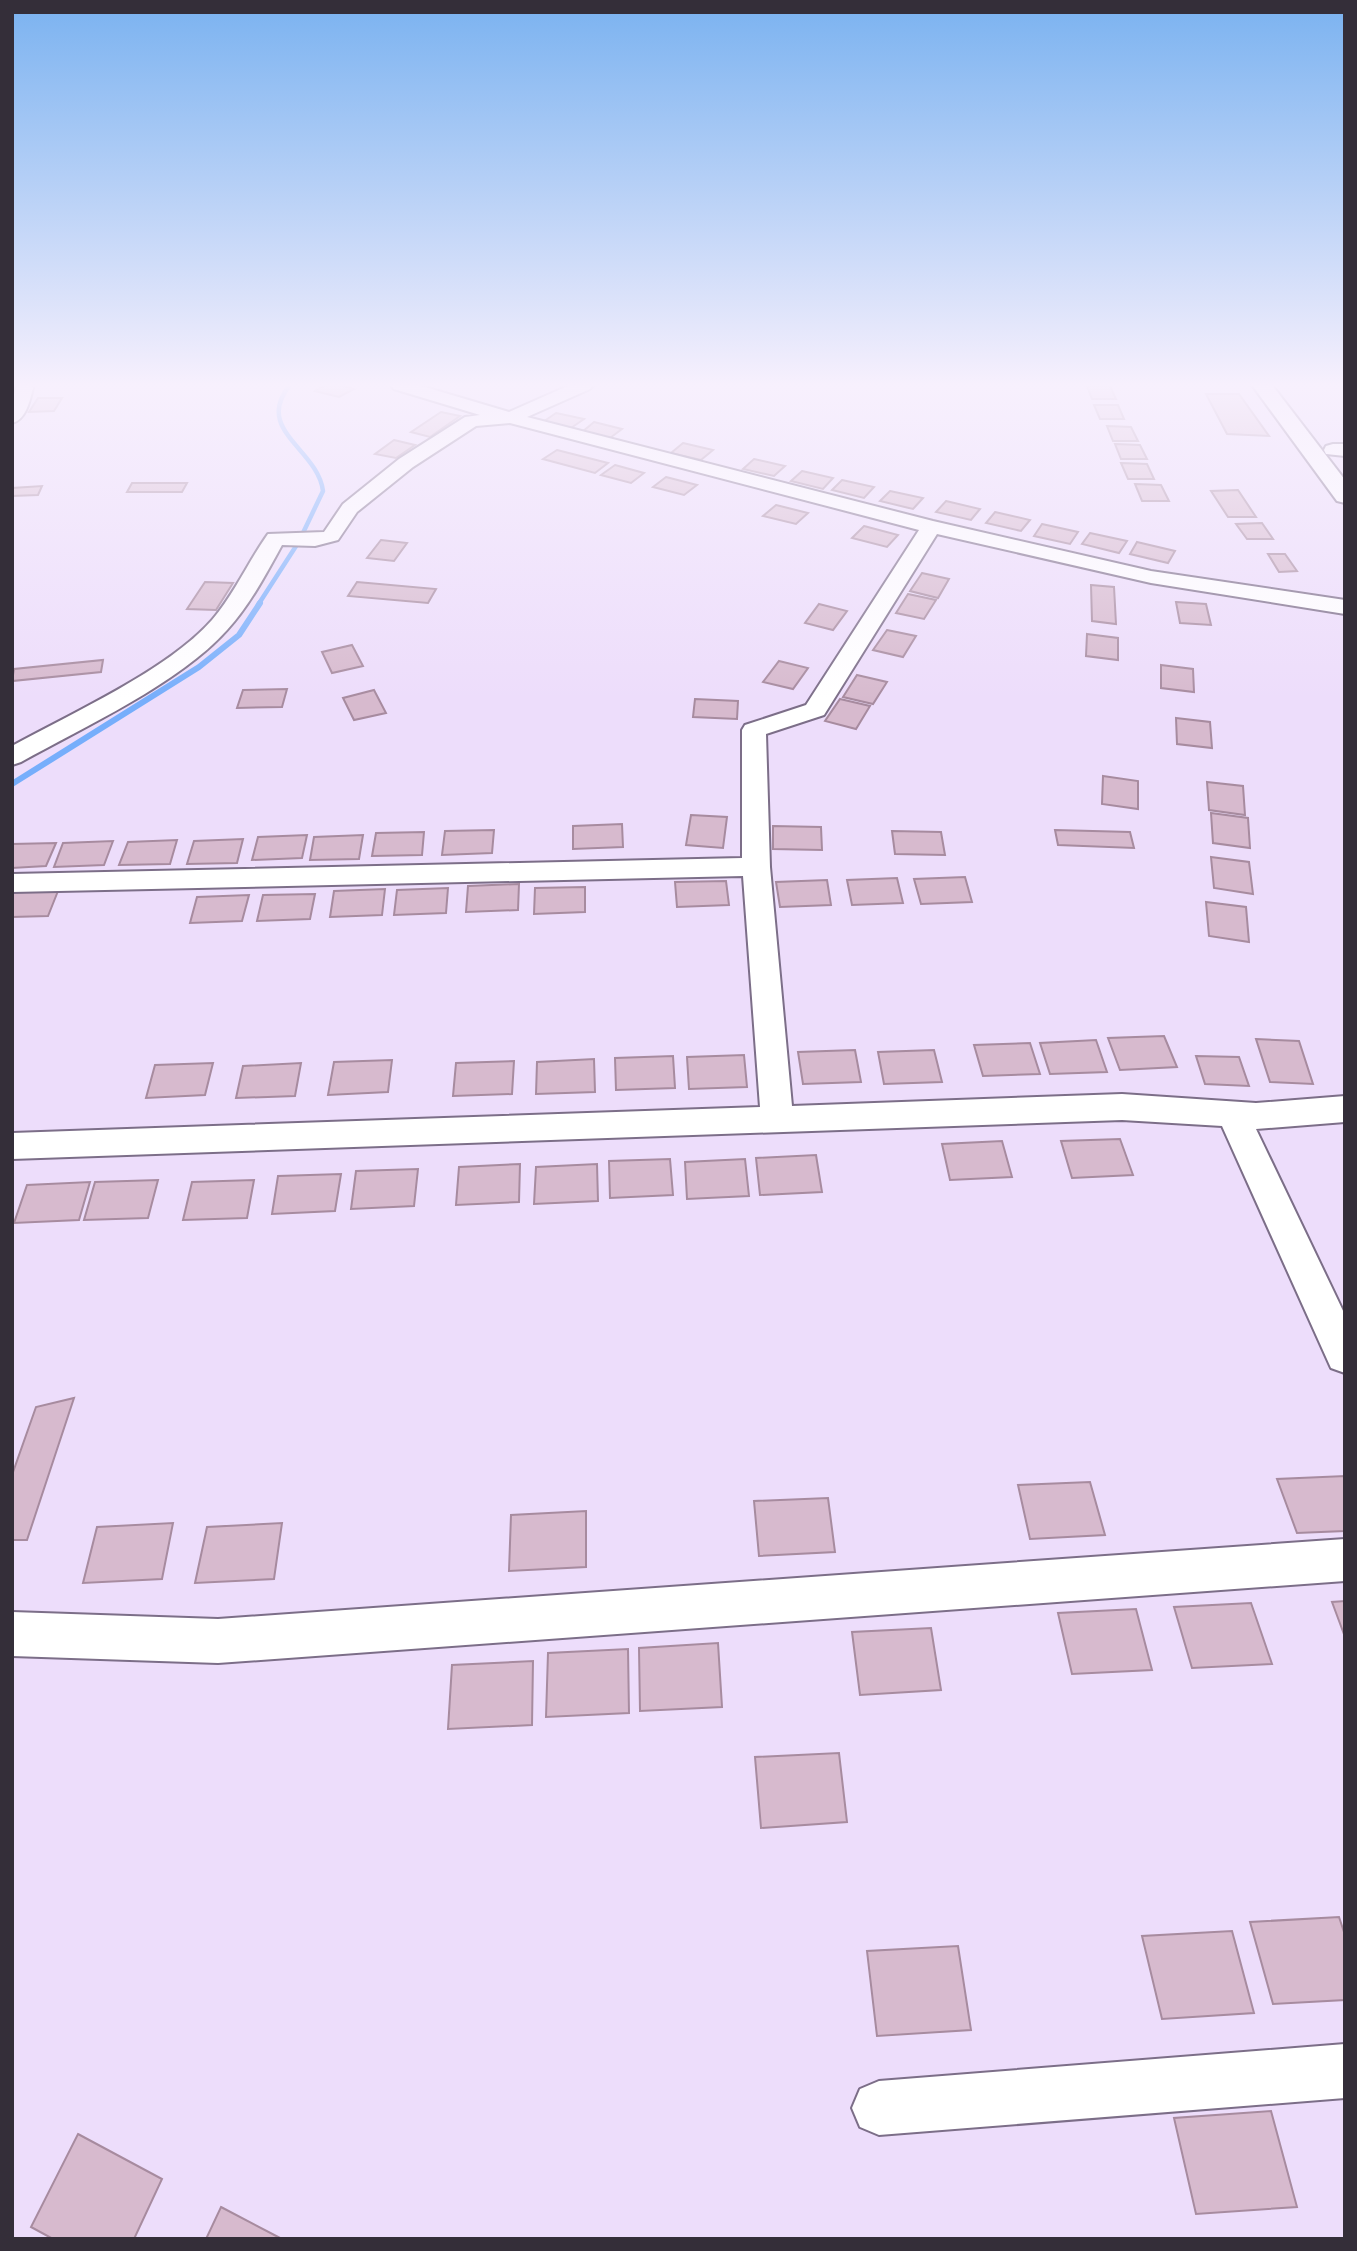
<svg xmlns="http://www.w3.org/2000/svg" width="1357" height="2251" font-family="'Work Sans',sans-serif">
  <rect width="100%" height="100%" fill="#edddfb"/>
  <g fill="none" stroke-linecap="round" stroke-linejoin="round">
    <!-- stream-far1 -->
    <g stroke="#76aefb" stroke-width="4.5">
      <path d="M 290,385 C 253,430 318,449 323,491 L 302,535"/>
      <polyline points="258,605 298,543"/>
    </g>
    <!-- stream -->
    <polyline stroke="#76aefb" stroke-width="6" points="12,784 199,667 239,635 260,603"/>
  </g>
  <!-- building -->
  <g fill="#d7bace" stroke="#a78b9f" stroke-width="2">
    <polygon points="325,385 339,385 354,389 339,397 315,391"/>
    <polygon points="1087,386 1110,386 1116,399 1092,399"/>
    <polygon points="1206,394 1239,394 1269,436 1227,434"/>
    <polygon points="38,398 62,398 54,411 29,412"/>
    <polygon points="1094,405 1118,405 1124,419 1100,419"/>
    <polygon points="441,412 460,416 430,437 411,432"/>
    <polygon points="556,413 584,419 571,428 543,422"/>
    <polygon points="594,422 622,429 610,438 582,432"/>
    <polygon points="1107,426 1131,427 1138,441 1113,441"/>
    <polygon points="394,440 415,445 396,458 375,454"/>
    <polygon points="683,443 713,450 701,460 671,453"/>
    <polygon points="1115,444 1140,445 1147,459 1121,459"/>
    <polygon points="557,450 608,463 595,473 543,459"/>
    <polygon points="754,459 785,466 774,476 743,469"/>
    <polygon points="1121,463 1147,464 1154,479 1128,479"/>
    <polygon points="615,465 644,473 631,483 601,475"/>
    <polygon points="802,471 833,478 823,489 791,481"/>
    <polygon points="666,477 697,485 684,495 653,487"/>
    <polygon points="842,480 874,487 864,498 832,490"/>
    <polygon points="132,483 187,483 182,492 127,492"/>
    <polygon points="1135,484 1161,485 1169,501 1142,501"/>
    <polygon points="42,486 38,495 12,496 12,488"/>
    <polygon points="1238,490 1256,517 1228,517 1211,491"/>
    <polygon points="890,491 923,498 913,509 880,501"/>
    <polygon points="946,501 980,509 971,520 936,512"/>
    <polygon points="776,505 808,513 796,524 763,516"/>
    <polygon points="995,512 1030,520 1021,531 986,523"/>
    <polygon points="1262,523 1273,539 1247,539 1236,524"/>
    <polygon points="1042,524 1078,532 1070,544 1034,536"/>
    <polygon points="864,526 898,535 887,547 852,538"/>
    <polygon points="1090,533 1127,541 1119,553 1082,544"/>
    <polygon points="381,540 407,543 394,561 367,558"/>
    <polygon points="1137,542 1175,551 1168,563 1130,554"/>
    <polygon points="1268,554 1285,554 1297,571 1279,572"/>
    <polygon points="922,573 949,579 938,598 910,591"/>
    <polygon points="205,582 233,583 216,610 187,609"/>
    <polygon points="357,582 436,589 428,603 348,596"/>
    <polygon points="1091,585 1114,587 1116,624 1092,621"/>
    <polygon points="908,594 936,600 924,619 896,613"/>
    <polygon points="1176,602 1206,604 1211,625 1180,623"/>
    <polygon points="819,604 847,611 833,630 805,623"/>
    <polygon points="887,630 916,636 903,657 873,650"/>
    <polygon points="1087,634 1118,638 1118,660 1086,656"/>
    <polygon points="352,645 363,666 332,673 322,652"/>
    <polygon points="103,660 101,672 12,681 14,669"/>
    <polygon points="779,661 808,668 793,689 763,682"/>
    <polygon points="1161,665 1193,669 1194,692 1161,688"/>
    <polygon points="857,675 887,682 873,704 843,697"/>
    <polygon points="287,689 282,707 237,708 243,690"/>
    <polygon points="374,690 386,713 354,720 343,698"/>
    <polygon points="695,699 738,701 737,719 693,717"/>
    <polygon points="840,699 870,706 856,729 825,721"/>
    <polygon points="1176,718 1210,722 1212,748 1177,744"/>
    <polygon points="1103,776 1138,781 1138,809 1102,804"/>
    <polygon points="1207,782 1243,786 1245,815 1209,810"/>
    <polygon points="1211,813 1248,818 1250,848 1213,843"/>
    <polygon points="691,815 727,817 723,848 686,845"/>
    <polygon points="622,824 623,847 573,849 573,826"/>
    <polygon points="773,826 821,827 822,850 773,849"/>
    <polygon points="494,830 492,853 442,855 445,831"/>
    <polygon points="1055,830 1130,832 1134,848 1058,845"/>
    <polygon points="892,831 941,832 945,855 895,854"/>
    <polygon points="424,832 422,855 372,856 376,833"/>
    <polygon points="307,835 302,858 252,860 258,837"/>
    <polygon points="363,835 359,859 310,860 314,837"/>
    <polygon points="243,839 237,863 187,864 194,841"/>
    <polygon points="177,840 170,864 119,865 128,842"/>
    <polygon points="113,841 104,865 54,867 63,843"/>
    <polygon points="56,843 46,866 12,868 12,844"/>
    <polygon points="1211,857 1249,862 1253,894 1214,888"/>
    <polygon points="965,877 972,902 921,904 914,879"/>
    <polygon points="897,878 903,903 852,905 847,880"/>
    <polygon points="827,880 831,905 780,907 776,882"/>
    <polygon points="726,881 729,905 677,907 675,882"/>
    <polygon points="519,884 518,910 466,912 468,886"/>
    <polygon points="585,887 585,912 534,914 535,888"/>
    <polygon points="448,888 446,913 394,915 397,890"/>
    <polygon points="385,889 382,915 330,917 334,891"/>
    <polygon points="58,891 48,916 12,917 12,892"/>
    <polygon points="315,894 310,919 257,921 263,895"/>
    <polygon points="249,895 242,921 190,923 197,897"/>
    <polygon points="1206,902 1246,907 1249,942 1209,936"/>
    <polygon points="1164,1036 1177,1067 1120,1070 1108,1038"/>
    <polygon points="1256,1039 1299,1041 1313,1084 1270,1082"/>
    <polygon points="1096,1040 1107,1072 1050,1074 1040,1043"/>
    <polygon points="1030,1043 1040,1074 983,1076 974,1045"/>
    <polygon points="855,1050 861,1082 803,1084 798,1052"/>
    <polygon points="934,1050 942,1082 884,1084 878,1052"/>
    <polygon points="744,1055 747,1087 689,1089 687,1057"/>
    <polygon points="673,1056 675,1088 616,1090 615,1058"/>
    <polygon points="1196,1056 1239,1057 1249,1086 1205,1084"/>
    <polygon points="594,1059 595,1092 536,1094 537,1062"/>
    <polygon points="392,1060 388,1092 328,1095 334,1062"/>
    <polygon points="514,1061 512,1094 453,1096 456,1063"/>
    <polygon points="213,1063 205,1095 146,1098 155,1065"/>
    <polygon points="301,1063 295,1096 236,1098 243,1066"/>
    <polygon points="1120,1139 1133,1175 1072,1178 1061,1141"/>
    <polygon points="1002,1141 1012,1177 950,1180 942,1144"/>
    <polygon points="816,1155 822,1192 760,1195 756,1158"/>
    <polygon points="670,1159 673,1195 610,1198 609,1161"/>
    <polygon points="745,1159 749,1196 687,1199 685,1162"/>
    <polygon points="520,1164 519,1202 456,1205 459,1167"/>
    <polygon points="597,1164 598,1201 534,1204 536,1167"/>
    <polygon points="418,1169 414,1206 351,1209 356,1171"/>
    <polygon points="341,1174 335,1211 272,1214 278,1176"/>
    <polygon points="158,1180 148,1218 84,1220 95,1182"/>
    <polygon points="254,1180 247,1218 183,1220 192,1182"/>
    <polygon points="90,1182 79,1220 14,1223 27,1185"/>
    <polygon points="74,1398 27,1540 12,1540 12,1475 36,1407"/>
    <polygon points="1345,1476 1345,1531 1297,1533 1277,1479"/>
    <polygon points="1090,1482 1105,1535 1030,1539 1018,1485"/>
    <polygon points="828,1498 835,1552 759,1556 754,1501"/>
    <polygon points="586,1511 586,1567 509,1571 511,1515"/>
    <polygon points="173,1523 162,1579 83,1583 97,1527"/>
    <polygon points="282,1523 274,1579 195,1583 207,1527"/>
    <polygon points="1345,1601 1345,1637 1332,1602"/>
    <polygon points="1251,1603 1272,1664 1192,1668 1174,1607"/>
    <polygon points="1136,1609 1152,1670 1072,1674 1058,1613"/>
    <polygon points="931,1628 941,1690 860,1695 852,1632"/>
    <polygon points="718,1643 722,1707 640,1711 639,1648"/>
    <polygon points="628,1649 629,1713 546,1717 548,1653"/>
    <polygon points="533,1661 532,1725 448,1729 452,1665"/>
    <polygon points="839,1753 847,1822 761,1828 755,1757"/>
    <polygon points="1339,1917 1345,1935 1345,2000 1273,2004 1250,1922"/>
    <polygon points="1232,1931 1254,2013 1162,2019 1142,1936"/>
    <polygon points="958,1946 971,2030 877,2036 867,1951"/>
    <polygon points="1271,2111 1297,2207 1196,2214 1174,2118"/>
    <polygon points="78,2134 162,2179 134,2239 53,2239 31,2227"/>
    <polygon points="221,2207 282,2239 206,2239"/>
  </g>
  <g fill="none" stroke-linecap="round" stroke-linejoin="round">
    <!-- minor casing -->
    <g stroke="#7c6e88" stroke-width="4">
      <g id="minor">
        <path d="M 17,385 L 31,385 L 33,388 C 30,400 26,420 12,423 L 12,401 Z"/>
        <path d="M 391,385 L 418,385 L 509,412 L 570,385 L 593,385 L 590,389 L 527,417 L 933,521 L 1151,571 L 1345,600 L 1345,614 L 1151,583 L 937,534 L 824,715 L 766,734 L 770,867 L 792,1106 L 1122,1094 L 1256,1103 L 1345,1096 L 1345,1122 L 1256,1129 L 1345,1315 L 1345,1373 L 1331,1368 L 1222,1126 L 1122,1120 L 12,1159 L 12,1133 L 760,1107 L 743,876 L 12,892 L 12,874 L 742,858 L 742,730 L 745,725 L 806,705 L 919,530 L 510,423 L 476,426 L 413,467 L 357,512 L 338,540 L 315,546 L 282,545 C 266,574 250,605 227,630 C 180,683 84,727 21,762 L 12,765 L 12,746 C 72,713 168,670 212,620 C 235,593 248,562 268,534 L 324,532 L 343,504 L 399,459 L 465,417 L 480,415 L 394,389 Z"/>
        <polygon points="1333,444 1345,444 1345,456 1326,454 1324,450 1326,446"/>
        <polygon points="1345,1539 1345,1581 218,1663 12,1656 12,1612 218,1619"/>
        <polygon points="1345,2044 1345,2098 879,2135 860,2127 852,2108 860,2089 879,2081"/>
      </g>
    </g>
    <!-- major casing -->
    <g stroke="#7c6e88" stroke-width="4">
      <polygon id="major" points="1252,385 1272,385 1345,480 1345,503 1337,501"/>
    </g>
    <!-- minor -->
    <use href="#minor" fill="#fff" fill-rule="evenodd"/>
    <!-- major -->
    <use href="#major" fill="#fff" fill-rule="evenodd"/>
  </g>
  <!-- sky -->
  <linearGradient id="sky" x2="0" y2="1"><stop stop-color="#7ab2f0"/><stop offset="0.55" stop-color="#f7f0fd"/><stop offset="1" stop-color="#f7f0fd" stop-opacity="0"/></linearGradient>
  <rect width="1357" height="700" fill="url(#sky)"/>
  <!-- border -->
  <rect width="1357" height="2251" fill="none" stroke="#342e39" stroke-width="28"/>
</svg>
